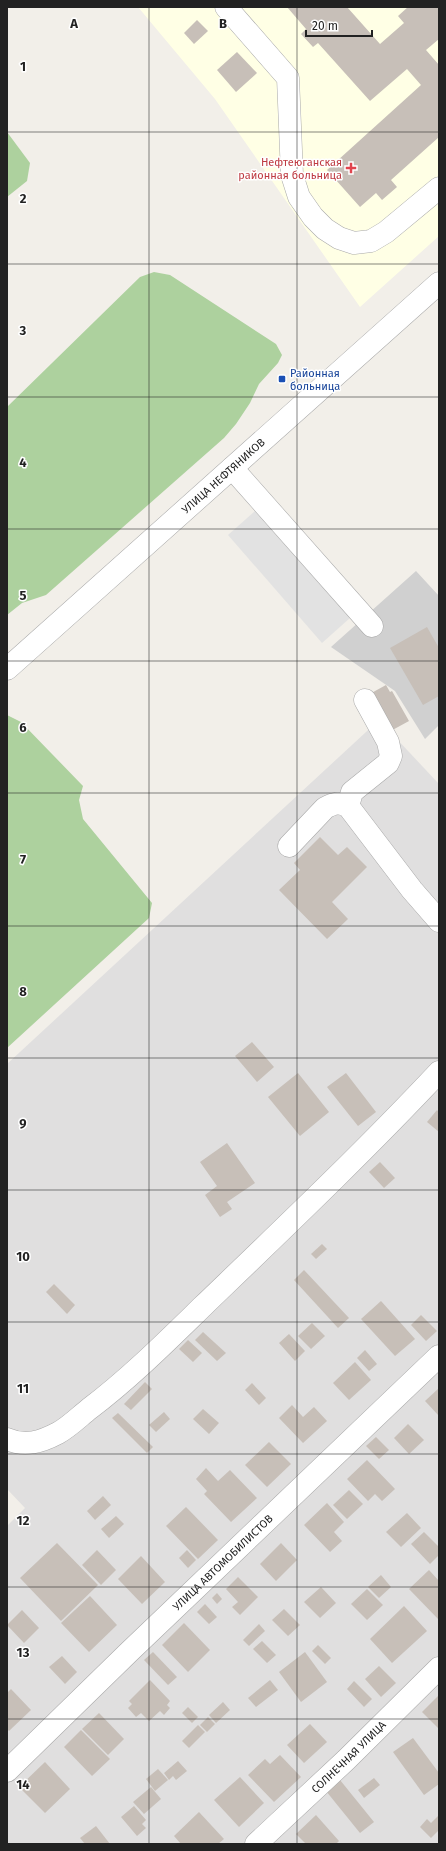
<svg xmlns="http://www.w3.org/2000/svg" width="446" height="1851" font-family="'Fira Sans',sans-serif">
  <rect width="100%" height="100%" fill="#f2efe9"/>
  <!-- residential -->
  <polygon fill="#e0dfdf" points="379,720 439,784 439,1844 7,1844 7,1526 25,1508 7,1489 7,1064"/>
  <!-- education -->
  <polygon fill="#ffffe5" points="138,7 439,7 439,236 360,307 215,99"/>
  <!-- religious -->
  <polygon fill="#d0d0d0" points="416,571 439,596 439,725 425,739 395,691 331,647"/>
  <!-- forest -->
  <g fill="#add19e">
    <polygon points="7,132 30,163 27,181 7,197"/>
    <polygon points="154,272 170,275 276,344 282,355 278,363 259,384 250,403 236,424 224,438 46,595 22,603 7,615 7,407 140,277"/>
    <polygon points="7,715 21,722 83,786 79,800 83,819 152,903 149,918 7,1048"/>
  </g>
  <!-- parking -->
  <polygon fill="#e2e2e2" points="255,511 350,618 322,643 228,535"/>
  <!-- building -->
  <g fill="#c7bfb8">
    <polygon points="287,7 347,7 380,44 404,23 398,16 408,7 439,7 439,39 426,50 439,65 439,137 391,180 397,187 382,200 376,193 360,207 327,170 421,85 407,69 370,101 318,43 313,47 301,34 306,29"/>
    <polygon points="197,20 208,31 194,44 184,33"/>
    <polygon points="237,52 257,73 236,92 217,70"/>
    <polygon points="427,627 439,648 439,696 423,705 390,648"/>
    <polygon points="386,685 390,692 392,691 409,721 387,733 366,696"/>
    <polygon points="320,837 338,855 347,847 367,867 332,902 348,919 327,939 279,890 300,870 294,863"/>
    <polygon points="252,1042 274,1067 257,1082 235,1056"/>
    <polygon points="298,1073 329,1112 300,1136 268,1097"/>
    <polygon points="346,1073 376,1112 358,1126 327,1087"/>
    <polygon points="437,1110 439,1112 439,1132 427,1122"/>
    <polygon points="227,1143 255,1183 227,1202 232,1209 220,1217 205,1195 217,1186 200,1162"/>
    <polygon points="380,1162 395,1178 384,1188 369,1172"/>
    <polygon points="322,1244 327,1249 316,1259 311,1254"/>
    <polygon points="304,1270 349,1318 338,1328 294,1280"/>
    <polygon points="54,1284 75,1305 67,1314 46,1292"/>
    <polygon points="381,1301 415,1339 395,1356 361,1319"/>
    <polygon points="421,1315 437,1331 426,1341 411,1325"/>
    <polygon points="312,1323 325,1336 311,1349 298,1336"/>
    <polygon points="203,1332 226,1353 217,1361 195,1340"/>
    <polygon points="289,1334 305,1351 295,1361 279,1343"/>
    <polygon points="188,1340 202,1353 193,1362 179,1349"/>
    <polygon points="365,1350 377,1364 369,1371 357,1358"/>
    <polygon points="355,1362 371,1380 349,1400 333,1383"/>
    <polygon points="145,1382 152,1389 131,1410 124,1404"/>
    <polygon points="252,1383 266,1398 259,1405 245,1390"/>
    <polygon points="439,1388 439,1416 425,1401"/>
    <polygon points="292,1405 303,1417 314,1407 327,1421 303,1443 279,1418"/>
    <polygon points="203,1409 219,1423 209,1434 193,1419"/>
    <polygon points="164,1412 170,1419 156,1432 149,1425"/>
    <polygon points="118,1413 153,1447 147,1453 112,1418"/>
    <polygon points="408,1424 424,1440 409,1454 394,1438"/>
    <polygon points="376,1437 389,1450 379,1459 366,1446"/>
    <polygon points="269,1442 291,1464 267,1487 245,1465"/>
    <polygon points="367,1460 395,1489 382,1501 375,1494 368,1501 347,1479"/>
    <polygon points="206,1468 218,1481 230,1470 257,1498 231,1522 204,1494 207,1491 196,1479"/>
    <polygon points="349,1490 363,1504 347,1519 333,1505"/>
    <polygon points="103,1496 111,1505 95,1520 87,1511"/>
    <polygon points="327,1503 344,1522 334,1532 342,1541 330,1552 304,1525"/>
    <polygon points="186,1507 218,1540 198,1559 166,1526"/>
    <polygon points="407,1513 421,1528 401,1547 386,1532"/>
    <polygon points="116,1516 124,1524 109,1538 101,1529"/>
    <polygon points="424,1532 439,1547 439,1555 430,1564 411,1544"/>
    <polygon points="57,1543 98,1585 61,1621 20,1578"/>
    <polygon points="281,1543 297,1560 276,1581 260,1564"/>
    <polygon points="97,1550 116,1570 101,1585 82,1565"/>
    <polygon points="187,1550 196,1560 188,1568 179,1558"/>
    <polygon points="141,1556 165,1582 142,1604 118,1579"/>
    <polygon points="429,1570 439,1581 439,1620 409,1589"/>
    <polygon points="381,1575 391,1587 379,1598 368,1587"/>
    <polygon points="238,1577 258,1597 240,1615 232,1607 238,1602 226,1589"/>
    <polygon points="321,1587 336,1603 320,1618 304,1602"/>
    <polygon points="367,1589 383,1605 367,1620 351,1604"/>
    <polygon points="217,1593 222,1599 217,1604 212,1598"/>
    <polygon points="90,1596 117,1625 89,1652 61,1623"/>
    <polygon points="205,1604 217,1617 209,1624 197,1612"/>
    <polygon points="404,1606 427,1631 392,1663 370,1639"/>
    <polygon points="284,1609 300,1625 288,1636 272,1620"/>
    <polygon points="22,1610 39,1628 24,1643 7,1625"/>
    <polygon points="184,1623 210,1650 188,1672 162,1645"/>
    <polygon points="259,1624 265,1631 249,1646 243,1640"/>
    <polygon points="262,1641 276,1655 267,1663 253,1649"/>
    <polygon points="318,1645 331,1658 325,1664 312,1651"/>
    <polygon points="153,1652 177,1677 168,1685 144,1660"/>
    <polygon points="305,1652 327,1682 301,1702 279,1672"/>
    <polygon points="62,1656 77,1672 65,1684 49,1667"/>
    <polygon points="379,1666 396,1683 381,1697 365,1679"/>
    <polygon points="150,1680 170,1701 167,1705 170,1708 164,1715 160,1711 149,1721 141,1713 136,1717 128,1708 132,1704 129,1701"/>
    <polygon points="270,1680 278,1690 256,1707 248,1698"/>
    <polygon points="354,1681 372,1699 364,1707 347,1689"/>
    <polygon points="11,1689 31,1710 9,1731 7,1729 7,1693"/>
    <polygon points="439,1695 439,1729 422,1712"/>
    <polygon points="223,1702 230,1710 216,1723 209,1715"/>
    <polygon points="188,1707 198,1717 192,1723 182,1713"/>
    <polygon points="99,1713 124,1739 108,1755 82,1729"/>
    <polygon points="208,1717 215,1724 207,1732 200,1725"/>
    <polygon points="310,1724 327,1742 304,1763 287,1745"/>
    <polygon points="198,1725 205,1732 189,1748 182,1741"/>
    <polygon points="81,1730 110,1759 92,1776 64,1747"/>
    <polygon points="413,1738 439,1773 439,1784 424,1795 393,1752"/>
    <polygon points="280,1755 301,1777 274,1802 248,1775 265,1759 270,1764"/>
    <polygon points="178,1761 187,1771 176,1780 173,1776 169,1780 164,1773"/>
    <polygon points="45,1762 70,1789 45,1813 19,1787"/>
    <polygon points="158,1769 168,1780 155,1791 146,1779"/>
    <polygon points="240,1777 264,1803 239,1827 214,1800"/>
    <polygon points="374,1778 380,1785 364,1798 358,1790"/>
    <polygon points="340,1780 374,1822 360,1833 326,1791"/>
    <polygon points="151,1787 161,1799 144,1814 133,1802"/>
    <polygon points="134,1806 146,1820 142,1824 146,1828 137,1836 121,1817"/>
    <polygon points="199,1812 224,1839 218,1844 181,1844 174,1836"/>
    <polygon points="316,1815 339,1841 336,1844 306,1844 296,1834"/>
    <polygon points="439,1815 439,1830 431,1838 420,1827 427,1819 431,1823"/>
    <polygon points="96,1826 110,1844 85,1844 80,1838"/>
  </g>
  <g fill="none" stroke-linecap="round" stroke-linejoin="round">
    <!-- minor casing -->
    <g stroke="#a9a9a9" stroke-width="23">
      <g id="minor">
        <polyline points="226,7 288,78 292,175 299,197 313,217 325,229 339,238 354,243 371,241 386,232 439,188"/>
        <polyline points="232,468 372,626"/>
        <path id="s1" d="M 7,669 L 439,283"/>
        <polyline points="348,806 352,792 388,763 391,756 388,742 365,700"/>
        <path d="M 289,846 L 325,808 C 334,803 339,802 348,806 L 412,890 L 439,921"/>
        <path d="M 7,1439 C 25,1447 41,1442 58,1433 C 69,1427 79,1417 89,1409 C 130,1378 167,1341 203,1306 C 283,1229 363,1153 439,1072"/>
        <path id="s2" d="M 7,1771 L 129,1652 L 439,1356"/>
        <path id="s3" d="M 256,1844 L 346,1760 L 439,1668"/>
      </g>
    </g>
    <!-- minor -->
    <use href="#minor" stroke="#fff" stroke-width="22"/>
  </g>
  <!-- grid -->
  <path fill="none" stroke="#222" stroke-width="1" stroke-opacity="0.55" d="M 149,7 L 149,1844M 297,7 L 297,1844M 7,132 L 439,132M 7,264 L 439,264M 7,397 L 439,397M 7,529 L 439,529M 7,661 L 439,661M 7,793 L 439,793M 7,926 L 439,926M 7,1058 L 439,1058M 7,1190 L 439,1190M 7,1322 L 439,1322M 7,1454 L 439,1454M 7,1587 L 439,1587M 7,1719 L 439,1719"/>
  <!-- markers -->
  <path fill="#e0444e" stroke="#fff" stroke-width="1.5" d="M349 162h4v4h4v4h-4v4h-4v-4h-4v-4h4z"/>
  <rect fill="#1a4fb4" stroke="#fff" stroke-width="1.5" x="278" y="375" width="8" height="8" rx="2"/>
  <g text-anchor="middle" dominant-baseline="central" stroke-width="3" stroke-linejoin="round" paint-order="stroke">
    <!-- health labels -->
    <g font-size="11" fill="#be3a42" stroke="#fff" text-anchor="end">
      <text x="342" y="162">Нефтеюганская<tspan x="342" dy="13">районная больница</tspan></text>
    </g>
    <!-- transit labels -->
    <g font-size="11" fill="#164399" stroke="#fff" text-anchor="start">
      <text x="290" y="373">Районная<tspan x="290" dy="13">больница</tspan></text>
    </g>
    <!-- street labels -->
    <g font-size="11" fill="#222" stroke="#fff">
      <text stroke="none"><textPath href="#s1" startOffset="290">УЛИЦА НЕФТЯНИКОВ</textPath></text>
      <text stroke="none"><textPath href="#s2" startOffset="300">УЛИЦА АВТОМОБИЛИСТОВ</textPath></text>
      <text stroke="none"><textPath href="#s3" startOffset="127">СОЛНЕЧНАЯ УЛИЦА</textPath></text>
    </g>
  </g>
  <g font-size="13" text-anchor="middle" font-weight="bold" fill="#222" stroke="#fff" stroke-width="3" stroke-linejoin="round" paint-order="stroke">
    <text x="74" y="28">A</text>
    <text x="223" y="28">B</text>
    <text x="23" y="71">1</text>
    <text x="23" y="203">2</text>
    <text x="23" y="335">3</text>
    <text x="23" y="467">4</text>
    <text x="23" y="600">5</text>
    <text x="23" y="732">6</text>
    <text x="23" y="864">7</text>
    <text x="23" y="996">8</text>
    <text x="23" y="1128">9</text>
    <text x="23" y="1261">10</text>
    <text x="23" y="1393">11</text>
    <text x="23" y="1525">12</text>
    <text x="23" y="1657">13</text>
    <text x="23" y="1789">14</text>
  </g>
  <!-- border -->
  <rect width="446" height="1851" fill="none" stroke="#222222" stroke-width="16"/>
  <!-- scale -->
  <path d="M306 30v6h66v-6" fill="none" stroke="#222222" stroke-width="2"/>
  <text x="312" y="30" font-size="12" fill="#222222" stroke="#ffffff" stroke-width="3" paint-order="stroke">20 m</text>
</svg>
